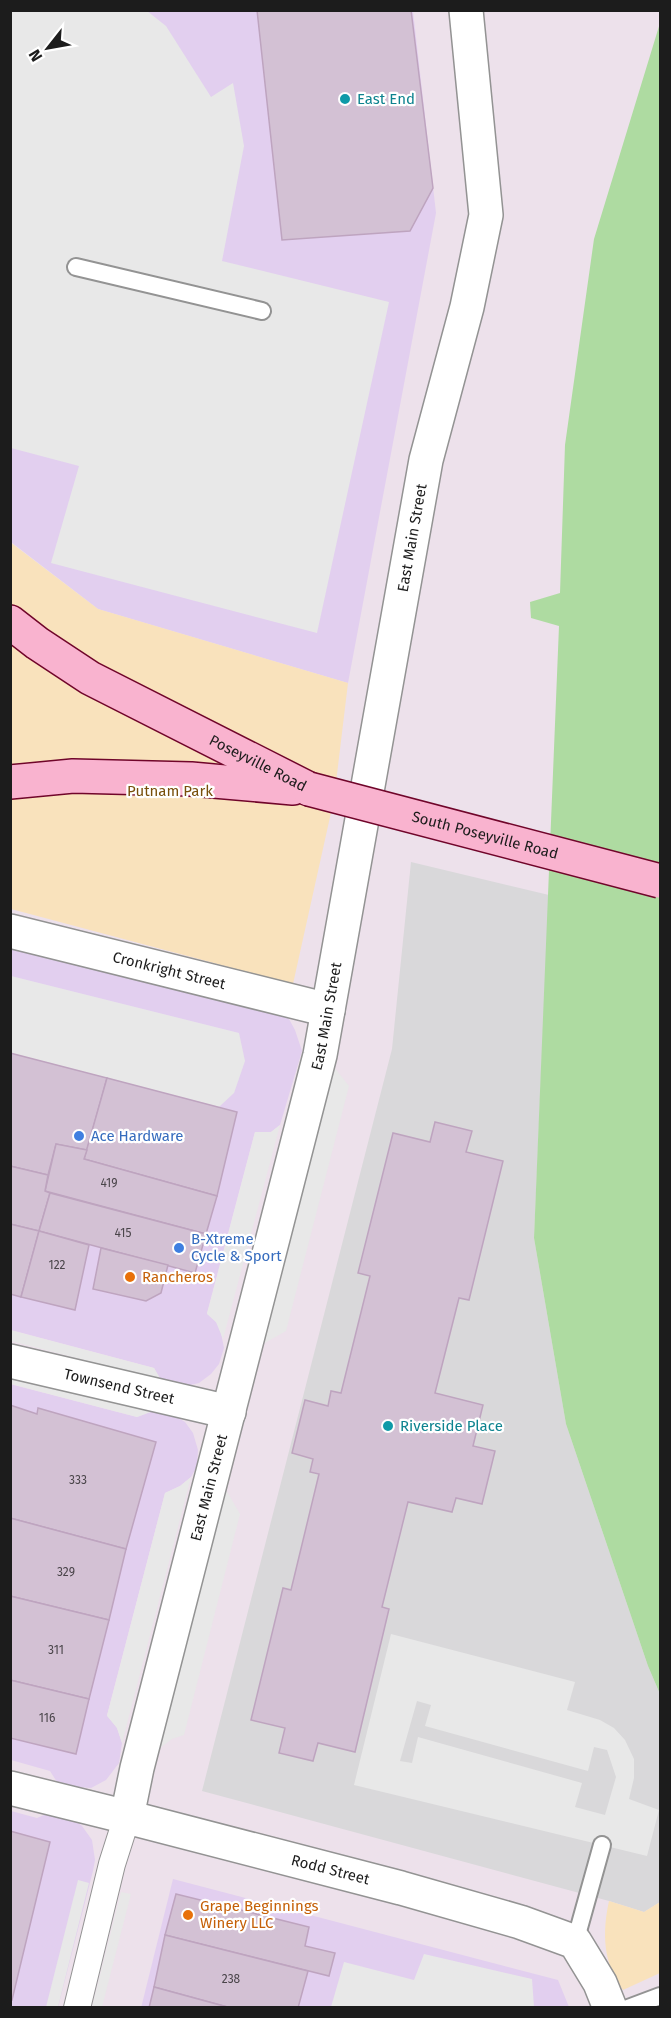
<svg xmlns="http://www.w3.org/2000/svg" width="671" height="2018" font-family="'Fira Sans',sans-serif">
  <rect width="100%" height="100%" fill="#ede1eb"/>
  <!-- residential -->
  <polygon fill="#d9d8da" points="411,862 549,895 534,1238 566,1424 648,1666 660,1694 660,1902 644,1912 609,1901 202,1791 392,1049"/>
  <!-- commercial -->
  <g fill="#e2cfef">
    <polygon points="10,11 413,11 436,213 348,683 98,609 11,542"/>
    <polygon points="10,940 282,1013 289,1019 295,1030 302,1051 280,1125 271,1132 255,1132 207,1313 216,1322 220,1328 224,1348 219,1364 211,1374 199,1383 186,1386 161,1380 154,1368 11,1330"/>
    <polygon points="10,1384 137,1417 153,1411 175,1416 185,1422 193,1433 198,1450 197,1466 191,1477 180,1486 165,1493 107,1715 117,1728 122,1743 119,1763 106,1780 91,1788 68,1786 57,1782 50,1771 11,1760"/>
    <polygon points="11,1811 37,1818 51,1812 74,1819 82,1826 92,1840 95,1860 93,1871 58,2007 11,2008"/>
    <polygon points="173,1879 558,1980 569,2007 141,2008"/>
  </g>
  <!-- park -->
  <g fill="#f9e2bc">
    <polygon points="10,542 98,609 348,683 334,799 293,984 11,909"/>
    <path d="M 609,1901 L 644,1912 L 660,1902 L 660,1973 L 623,1990 C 603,1964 602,1933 609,1901 Z"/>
  </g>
  <!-- parking -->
  <g fill="#e8e8e8" fill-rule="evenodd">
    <polygon points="10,11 147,11 166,26 211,97 233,83 244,146 222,261 389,302 317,633 51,563 79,466 11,448"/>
    <polygon points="11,976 239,1033 245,1061 234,1093 219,1107 11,1053"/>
    <polygon points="334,1067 349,1086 286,1331 263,1344"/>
    <polygon points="280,1125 223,1339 216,1322 207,1314 255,1132 271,1132"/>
    <polygon points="10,1330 154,1368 161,1380 11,1341"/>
    <polygon points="10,1373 153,1411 137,1417 11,1384"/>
    <polygon points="191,1477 122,1743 117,1728 107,1716 165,1493 180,1486"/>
    <polygon points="225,1488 240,1514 184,1735 172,1739 159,1749"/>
    <path d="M 391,1634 L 575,1682 L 567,1710 L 600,1720 L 614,1728 L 625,1740 L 634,1759 L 634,1778 L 629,1799 L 659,1810 L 647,1856 L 354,1785 ZM 417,1701 L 431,1705 L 425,1726 L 588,1771 L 594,1747 L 607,1750 L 616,1777 L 605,1815 L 575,1807 L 582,1783 L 418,1737 L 412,1763 L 400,1761 Z"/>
    <polygon points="78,1880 89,1883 58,2007 46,2007"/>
    <polygon points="121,1892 131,1894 102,2007 92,2007"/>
    <polygon points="424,1954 532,1979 534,2007 331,2007 344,1962 414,1980"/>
  </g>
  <!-- water -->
  <polygon fill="#aedba1" points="660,23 660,1694 648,1666 566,1424 534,1238 559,626 531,618 530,602 560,593 565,445 594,239"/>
  <!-- building -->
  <g fill="#d3c1d4" stroke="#bea4bf" stroke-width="1.5">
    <polygon points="257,10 411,10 433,188 410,231 282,240"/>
    <polygon points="10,1053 107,1078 87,1150 56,1144 48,1175 10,1166"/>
    <polygon points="107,1078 237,1112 217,1196 84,1159"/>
    <polygon points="435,1122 472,1131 466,1152 503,1161 469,1300 459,1298 435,1393 483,1405 473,1446 495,1451 482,1504 456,1498 452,1512 408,1502 382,1607 389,1609 355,1752 318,1743 313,1761 279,1753 285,1728 251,1720 283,1588 291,1590 319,1474 310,1472 313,1459 292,1453 305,1400 328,1406 331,1391 341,1393 370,1276 358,1273 393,1133 430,1142"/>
    <polygon points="56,1144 87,1150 84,1159 217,1196 206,1234 45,1191"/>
    <polygon points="10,1166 48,1175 45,1191 50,1193 39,1231 10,1224"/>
    <polygon points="50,1193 206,1234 195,1273 39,1231"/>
    <polygon points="10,1224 39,1231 21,1297 10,1294"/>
    <polygon points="39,1231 89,1245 75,1310 21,1297"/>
    <polygon points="101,1248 168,1265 161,1293 146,1301 93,1289"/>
    <polygon points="10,1405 37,1414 38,1408 156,1442 126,1549 10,1518"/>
    <polygon points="10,1518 126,1549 109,1620 10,1596"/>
    <polygon points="10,1596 109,1620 89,1699 10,1680"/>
    <polygon points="10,1680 89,1699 76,1754 10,1738"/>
    <polygon points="10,1831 50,1842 12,2000 10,1999"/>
    <polygon points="176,1894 309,1927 305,1946 335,1953 329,1976 165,1935"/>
    <polygon points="165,1935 308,1971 298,2008 231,2008 154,1987"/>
    <polygon points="154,1987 231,2008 149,2008"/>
  </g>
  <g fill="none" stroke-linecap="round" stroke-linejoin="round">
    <!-- service casing -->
    <g stroke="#939393" stroke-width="20">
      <g id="service">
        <polyline points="76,267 262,311"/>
        <polyline points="575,1942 602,1845"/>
        <polyline points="628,2008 660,1996"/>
      </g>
    </g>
    <!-- pedestrian casing -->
    <g stroke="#939393" stroke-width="28">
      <polyline id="pedestrian" points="77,2008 112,1864 127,1817"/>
    </g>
    <!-- minor casing -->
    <g stroke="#939393" stroke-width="36">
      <g id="minor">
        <path id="s1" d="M 10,1361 L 229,1412"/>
        <path id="s2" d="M 127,1817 L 401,1888 L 520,1922 L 575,1942 L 600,1983 L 610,2008"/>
      </g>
    </g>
    <!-- tertiary casing -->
    <g stroke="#939393" stroke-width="36">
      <g id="tertiary">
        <path id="s3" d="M 10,931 L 328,1010"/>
        <path id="s4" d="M 10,1788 L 127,1817 L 137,1768 L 320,1055 L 426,460 L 467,307 L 486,215 L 466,10"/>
      </g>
    </g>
    <!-- secondary casing -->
    <g stroke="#70052a" stroke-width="36">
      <g id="secondary">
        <path id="s5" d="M 10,622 L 37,643 L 90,678 L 309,789"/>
        <polyline points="10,782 73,776 191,779 293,788"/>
      </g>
    </g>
    <!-- service -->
    <use href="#service" stroke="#fff" stroke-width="16"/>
    <!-- pedestrian -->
    <use href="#pedestrian" stroke="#fff" stroke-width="26"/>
    <!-- minor -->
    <use href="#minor" stroke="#fff" stroke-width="33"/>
    <!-- tertiary -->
    <use href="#tertiary" stroke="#fff" stroke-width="33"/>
    <!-- secondary -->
    <use href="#secondary" stroke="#f9b3cf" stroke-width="33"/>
    <!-- secondary-bridge casing -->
    <g stroke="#70052a" stroke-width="36" stroke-linecap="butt">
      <g id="secondary-bridge">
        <path id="s6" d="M 309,789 L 660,881"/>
      </g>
    </g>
    <!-- secondary-bridge -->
    <use href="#secondary-bridge" stroke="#f9b3cf" stroke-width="33"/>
  </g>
  <!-- markers -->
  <g fill="#0f9aa8" stroke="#fff" stroke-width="2">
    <circle cx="345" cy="99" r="6"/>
    <circle cx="388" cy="1426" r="6"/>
  </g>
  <g fill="#3f7fe0" stroke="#fff" stroke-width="2">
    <circle cx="79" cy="1136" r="6"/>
    <circle cx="179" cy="1248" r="6"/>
  </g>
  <g fill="#e8710a" stroke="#fff" stroke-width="2">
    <circle cx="130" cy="1277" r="6"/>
    <circle cx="188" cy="1915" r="6"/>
  </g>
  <g text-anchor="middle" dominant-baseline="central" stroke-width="4.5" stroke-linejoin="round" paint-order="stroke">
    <!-- number labels -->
    <g font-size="12" fill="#4a454a">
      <text x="109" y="1183">419</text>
      <text x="123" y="1233">415</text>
      <text x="57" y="1265">122</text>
      <text x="78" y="1480">333</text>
      <text x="66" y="1572">329</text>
      <text x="56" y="1650">311</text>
      <text x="47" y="1718">116</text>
      <text x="231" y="1979">238</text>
    </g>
    <!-- culture labels -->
    <g font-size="15" fill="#0d838f" stroke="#fff" text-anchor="start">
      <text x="357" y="99">East End</text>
      <text x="400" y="1426">Riverside Place</text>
    </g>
    <!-- street labels -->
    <g font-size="15" fill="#1c1c1c" stroke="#fff">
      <text stroke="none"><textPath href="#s4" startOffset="1432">East Main Street</textPath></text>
      <text stroke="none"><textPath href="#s5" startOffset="286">Poseyville Road</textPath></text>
      <text stroke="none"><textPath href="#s6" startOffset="182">South Poseyville Road</textPath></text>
      <text stroke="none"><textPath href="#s3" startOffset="164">Cronkright Street</textPath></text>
      <text stroke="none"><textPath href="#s4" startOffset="946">East Main Street</textPath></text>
      <text stroke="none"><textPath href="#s1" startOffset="112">Townsend Street</textPath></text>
      <text stroke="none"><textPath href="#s4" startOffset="460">East Main Street</textPath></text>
      <text stroke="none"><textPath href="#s2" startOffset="210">Rodd Street</textPath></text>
    </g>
    <!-- park labels -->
    <g font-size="15" fill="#784f0b" stroke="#fff">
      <text x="170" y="791">Putnam Park</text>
    </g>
    <!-- shop labels -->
    <g font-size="15" fill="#366cbe" stroke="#fff" text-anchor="start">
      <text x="91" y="1136">Ace Hardware</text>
      <text x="191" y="1239">B-Xtreme<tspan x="191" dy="17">Cycle &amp; Sport</tspan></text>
    </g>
    <!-- food labels -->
    <g font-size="15" fill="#c56008" stroke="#fff" text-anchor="start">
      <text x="142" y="1277">Rancheros</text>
      <text x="200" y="1906">Grape Beginnings<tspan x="200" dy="17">Winery LLC</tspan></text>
    </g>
  </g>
  <!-- border -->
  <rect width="671" height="2018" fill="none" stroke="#1c1c1c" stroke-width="24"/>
  <!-- north arrow -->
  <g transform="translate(48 48) rotate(239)" stroke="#ffffff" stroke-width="4.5" paint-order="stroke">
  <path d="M0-4.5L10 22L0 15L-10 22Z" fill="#1c1c1c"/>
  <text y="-9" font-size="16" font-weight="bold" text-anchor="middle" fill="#1c1c1c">N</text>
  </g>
</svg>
